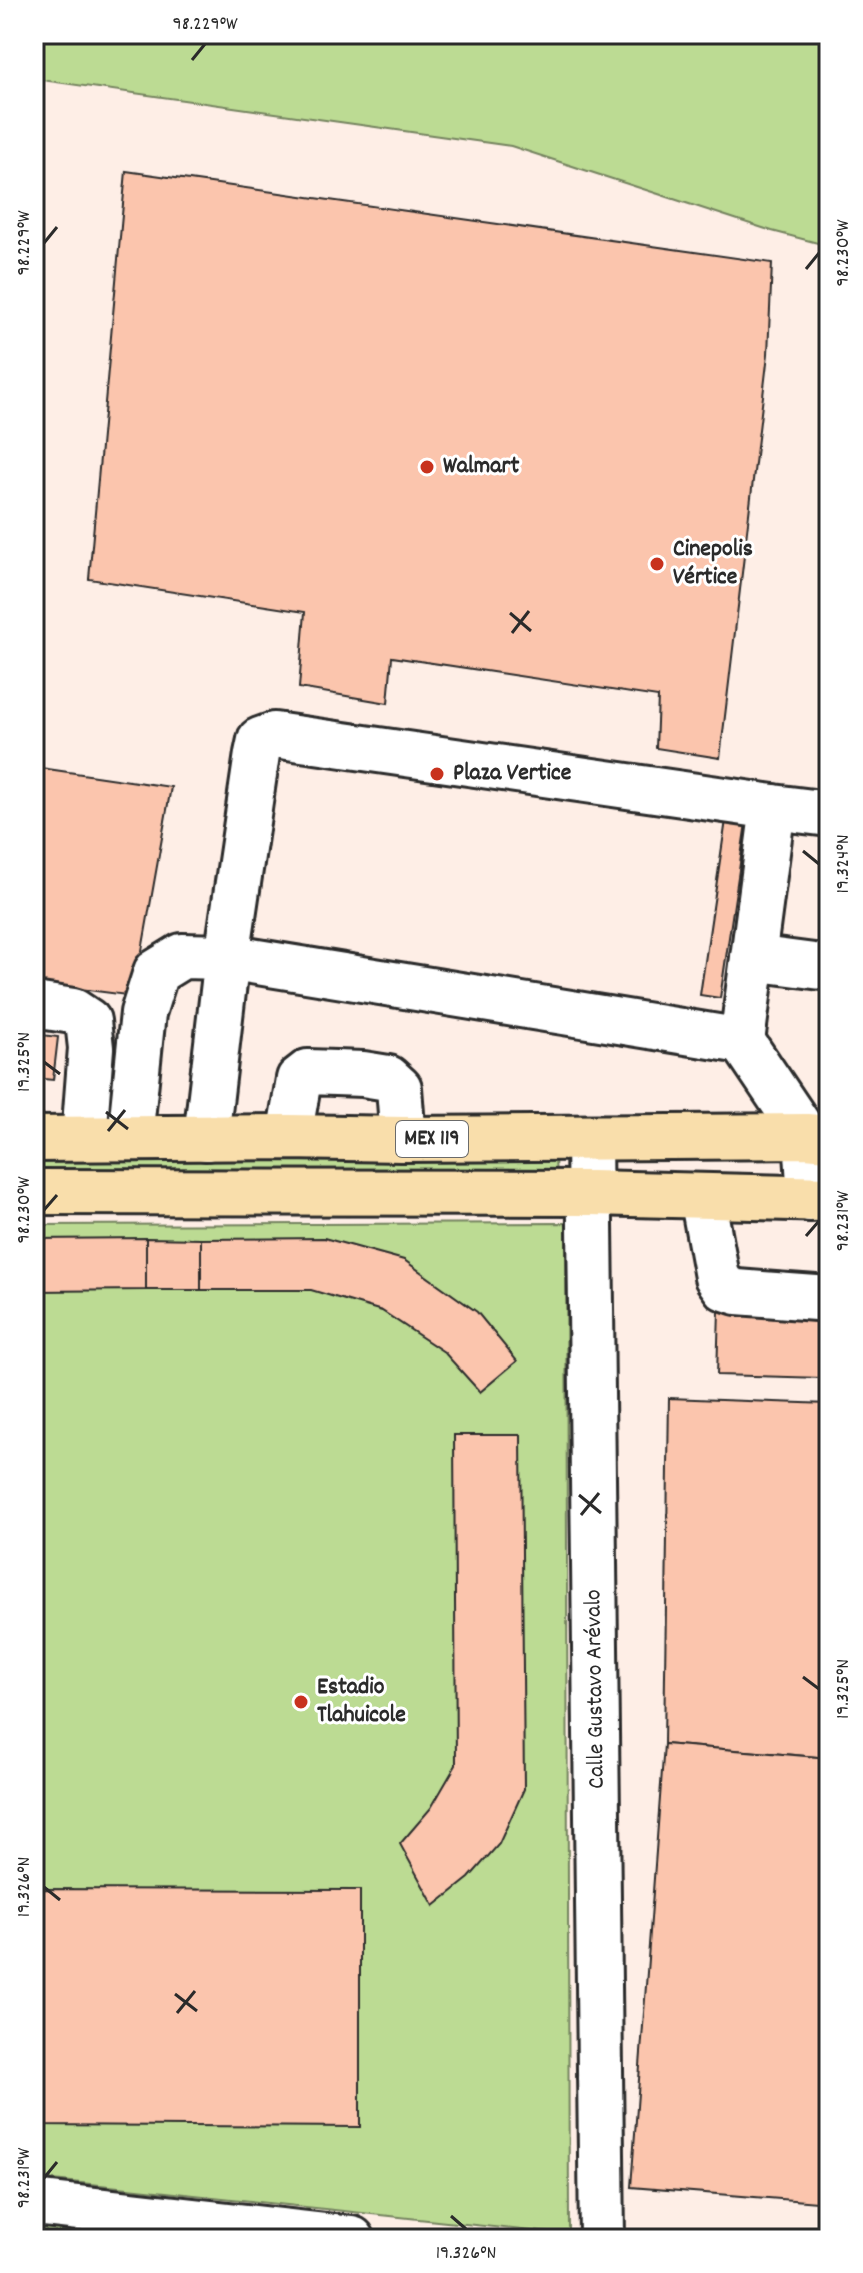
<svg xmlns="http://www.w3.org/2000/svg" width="863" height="2273" font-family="Dekko,sans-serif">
  <rect width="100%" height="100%" fill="#feeee6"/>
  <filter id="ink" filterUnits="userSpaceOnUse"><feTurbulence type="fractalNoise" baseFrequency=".0125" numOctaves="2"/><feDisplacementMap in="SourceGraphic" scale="16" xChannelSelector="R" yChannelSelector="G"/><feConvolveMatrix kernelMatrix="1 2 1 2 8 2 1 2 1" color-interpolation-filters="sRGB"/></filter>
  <g filter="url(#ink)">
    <!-- green -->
    <g fill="#bcdb93" stroke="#74835f" stroke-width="2">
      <polygon points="34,34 829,34 829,246 772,231 511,146 34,79"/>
      <polygon points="34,1151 555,1153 556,1186 34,1186"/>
      <polygon points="566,1223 569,2235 34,2178 34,1225"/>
      <polygon points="34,2221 168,2239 34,2239"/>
    </g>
    <!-- building -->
    <g fill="#fbc5ad" stroke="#2b2b2b" stroke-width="2">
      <polygon points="126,171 772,263 768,354 720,758 656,748 658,697 392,657 388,703 299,688 305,612 89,579"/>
      <polygon points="34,767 171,787 134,996 34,983"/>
      <polygon points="726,820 746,823 720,998 700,995"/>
      <polygon points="34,1034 58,1037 53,1080 34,1078"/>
      <polygon points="146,1238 146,1290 34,1291 34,1239"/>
      <polygon points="146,1238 201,1239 201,1290 146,1290"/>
      <polygon points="324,1238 404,1260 477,1312 517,1361 480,1392 444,1352 382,1311 311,1290 201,1290 201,1239"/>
      <polygon points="719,1310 824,1313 823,1378 717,1375"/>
      <polygon points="669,1398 829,1404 829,1758 664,1744"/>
      <polygon points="454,1435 521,1435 524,1789 499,1844 469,1878 434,1906 400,1844 431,1808 456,1765"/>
      <polygon points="664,1744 829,1758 829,2203 631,2187"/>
      <polygon points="34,1889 360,1890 360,2127 34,2125"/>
    </g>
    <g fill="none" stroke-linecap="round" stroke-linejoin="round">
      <!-- minor casing -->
      <g stroke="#2b2b2b" stroke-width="50">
        <g id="minor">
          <polyline points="773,807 829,814"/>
          <polyline points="753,958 829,968"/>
          <polyline points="34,1005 73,1011 88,1021 91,1048 84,1138"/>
          <polyline points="289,1137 299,1079 308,1072 363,1074 388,1078 399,1088 403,1139"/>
          <polyline points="130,1138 143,1013 156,972 182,956 227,957 742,1041"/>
          <polyline points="206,1138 227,957 257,754 260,740 274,735 773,807 742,1041 806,1136 810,1199"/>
          <polyline points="589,1139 602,2239"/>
          <polyline points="702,1196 717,1277 725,1288 737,1292 829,1299"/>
          <polyline points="34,2203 352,2239"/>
        </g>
      </g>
      <!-- major casing -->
      <g stroke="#2b2b2b" stroke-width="50">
        <g id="major">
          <polyline points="34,1139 289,1137 403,1139 806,1136 829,1138"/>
          <polyline points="34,1192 591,1193 829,1199"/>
        </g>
      </g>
      <!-- minor -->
      <use href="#minor" stroke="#fff" stroke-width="44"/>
      <!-- major -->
      <use href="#major" stroke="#f9deab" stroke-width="44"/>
    </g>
  </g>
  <!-- ticks -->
  <path fill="none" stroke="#2b2b2b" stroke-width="3" d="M 192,60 L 205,44M 44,243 L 57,227M 806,269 L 819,253M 510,613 L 531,631M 512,633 L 529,611M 803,851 L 819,864M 44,1062 L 60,1074M 106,1112 L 128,1129M 108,1131 L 125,1110M 44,1210 L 57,1195M 806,1236 L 819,1221M 579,1495 L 601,1513M 581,1515 L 599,1493M 803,1677 L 819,1689M 44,1887 L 60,1900M 175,1994 L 197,2011M 177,2013 L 195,1991M 44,2178 L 57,2162M 451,2216 L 466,2229"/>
  <!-- markers -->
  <g fill="#c8321e" stroke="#fff" stroke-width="3">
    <circle cx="427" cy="467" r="8"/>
    <circle cx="657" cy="564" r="8"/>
    <circle cx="437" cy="774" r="8"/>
    <circle cx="301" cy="1702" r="8"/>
  </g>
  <g text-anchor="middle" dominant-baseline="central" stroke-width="6" stroke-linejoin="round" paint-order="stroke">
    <!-- shield labels -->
    <rect fill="#fff" stroke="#6b6b6b" stroke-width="2" x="396" y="1121" width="72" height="36" rx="6"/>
    <g font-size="22" font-weight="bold" fill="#2b2b2b">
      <text x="432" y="1139">MEX 119</text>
    </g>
    <!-- poi labels -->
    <g font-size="24" font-weight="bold" fill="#2b2b2b" stroke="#fff" text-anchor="start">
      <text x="443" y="467">Walmart</text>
      <text x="673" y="550">Cinepolis<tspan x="673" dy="28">Vértice</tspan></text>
      <text x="453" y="774">Plaza Vertice</text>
      <text x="317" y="1688">Estadio<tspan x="317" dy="28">Tlahuicole</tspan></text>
    </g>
    <!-- street labels -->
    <g font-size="24" fill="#2b2b2b" stroke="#fff">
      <text transform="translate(596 1689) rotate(-91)">Calle Gustavo Arévalo</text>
    </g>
  </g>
  <!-- margin -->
  <rect width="863" height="2273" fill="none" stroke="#fff" stroke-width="88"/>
  <rect x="44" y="44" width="775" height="2185" fill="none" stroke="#2b2b2b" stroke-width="3"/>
  <g font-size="20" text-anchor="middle" fill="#2b2b2b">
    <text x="205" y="29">98.229°W</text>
    <text transform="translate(22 243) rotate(-90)" y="7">98.229°W</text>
    <text transform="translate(841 253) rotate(-90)" y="7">98.230°W</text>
    <text transform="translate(841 864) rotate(-90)" y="7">19.324°N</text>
    <text transform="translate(22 1062) rotate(-90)" y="7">19.325°N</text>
    <text transform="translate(22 1210) rotate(-90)" y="7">98.230°W</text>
    <text transform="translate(841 1221) rotate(-90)" y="7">98.231°W</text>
    <text transform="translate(841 1689) rotate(-90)" y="7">19.325°N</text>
    <text transform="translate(22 1887) rotate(-90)" y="7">19.326°N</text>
    <text transform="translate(22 2178) rotate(-90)" y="7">98.231°W</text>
    <text x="466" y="2258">19.326°N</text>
  </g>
</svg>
